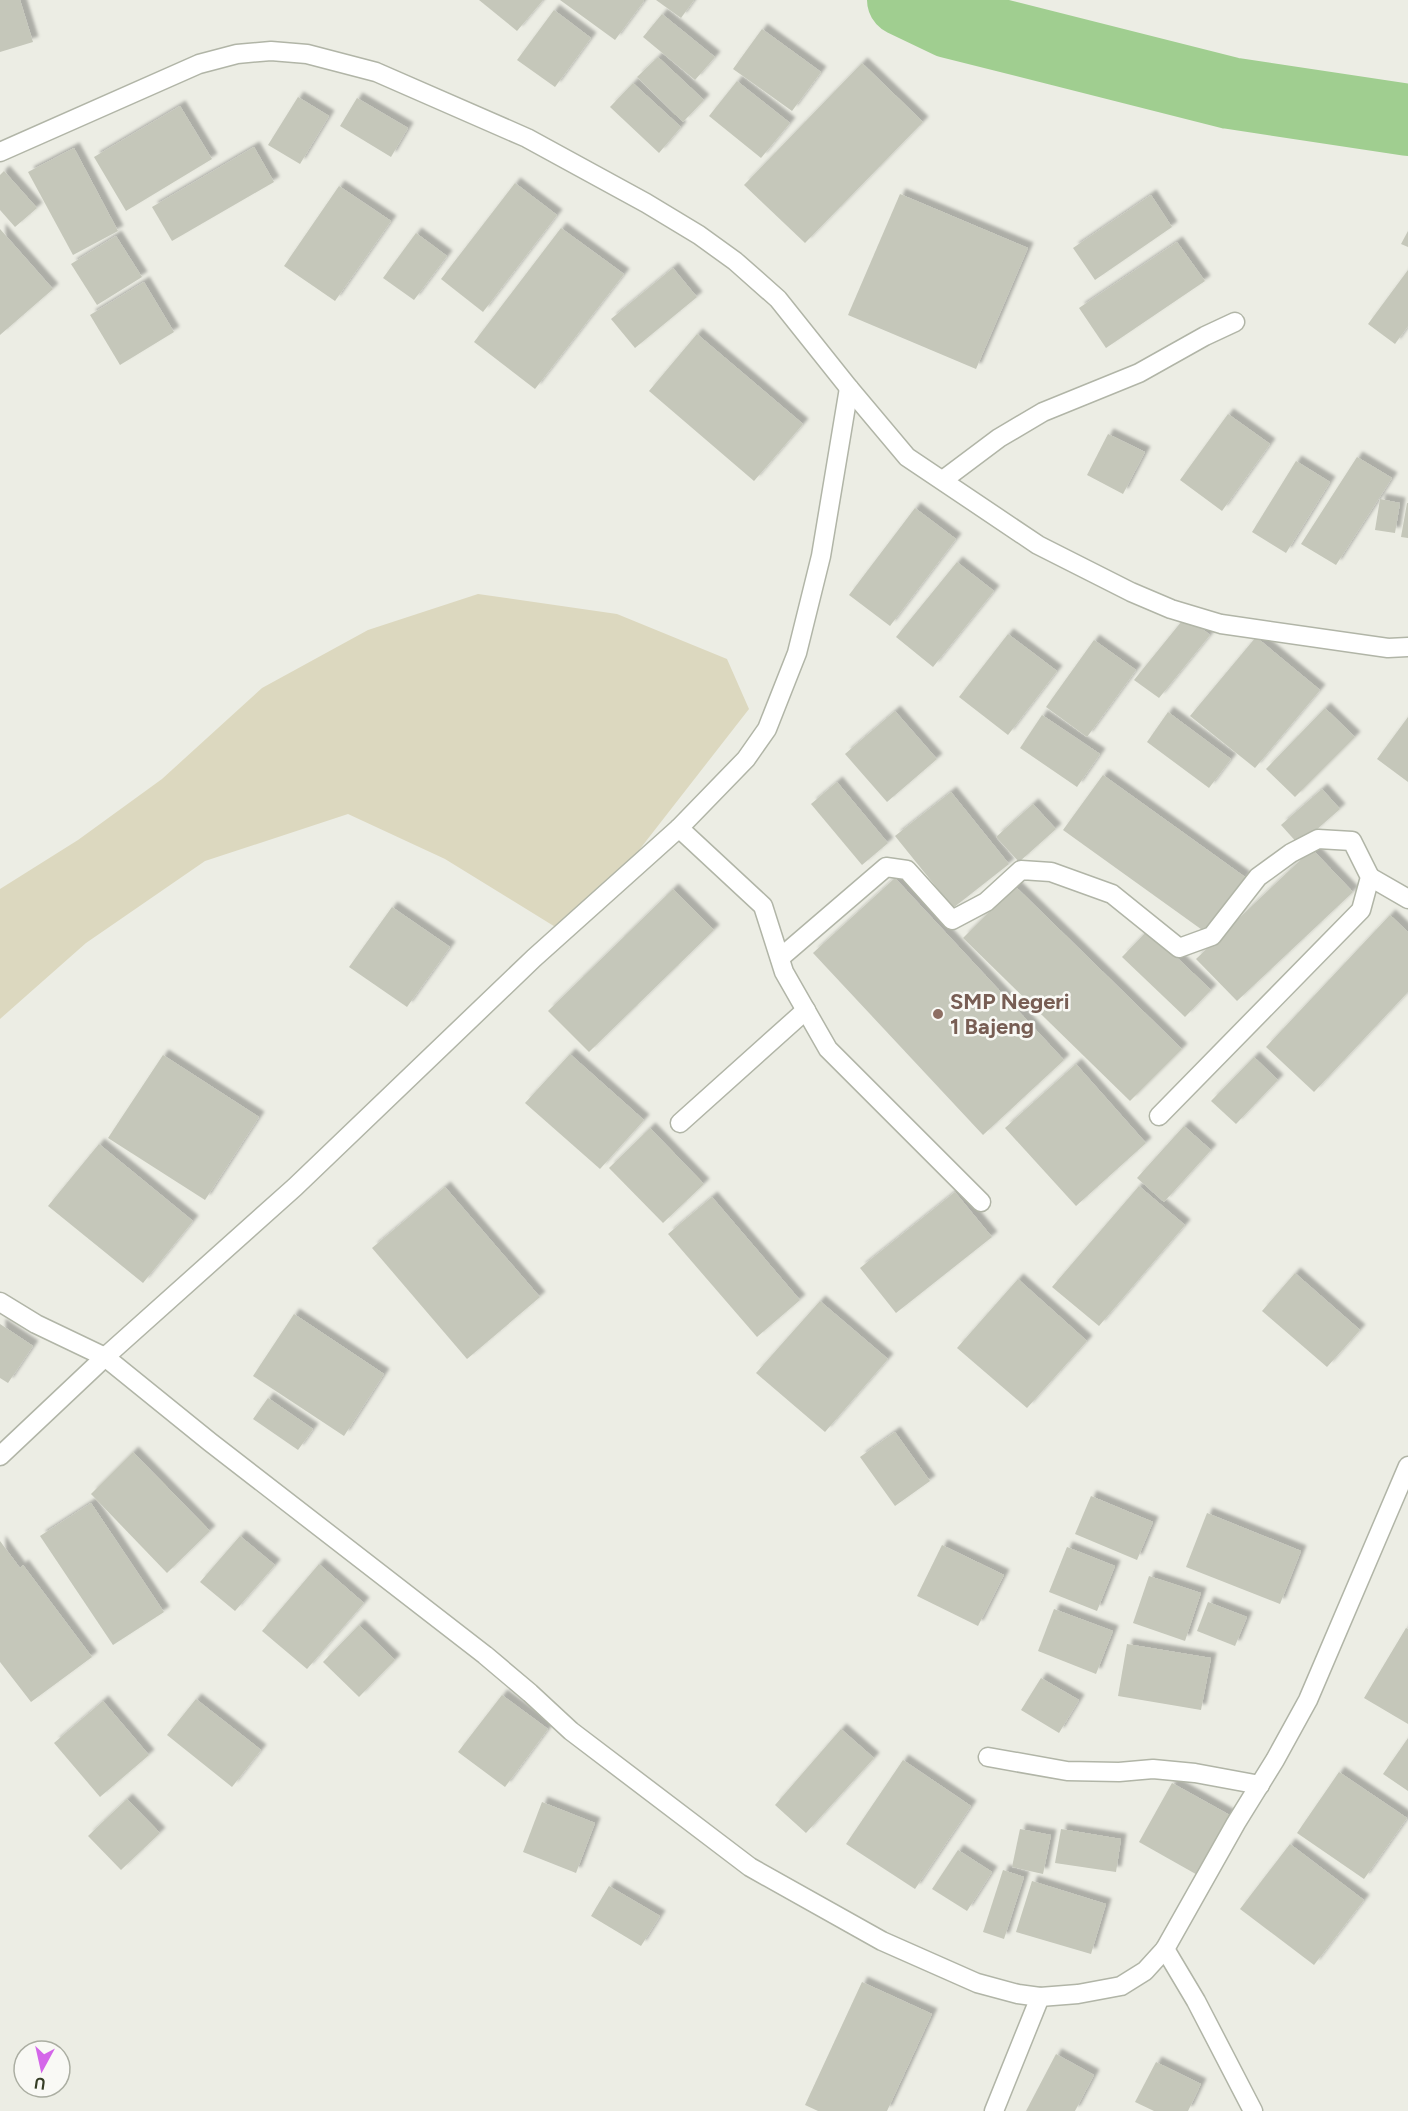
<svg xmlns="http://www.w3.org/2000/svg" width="1408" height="2111" font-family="Figtree,sans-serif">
  <defs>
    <filter id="shadow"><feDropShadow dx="5.5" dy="-5.5" stdDeviation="1.5" flood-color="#0004"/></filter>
  </defs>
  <rect width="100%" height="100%" fill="#ecede4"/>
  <!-- green -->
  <polygon fill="#dcd8bf" points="478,594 617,614 727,659 749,709 636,854 557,928 445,859 348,814 205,861 86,943 0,1019 0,889 78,840 162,779 262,688 368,630"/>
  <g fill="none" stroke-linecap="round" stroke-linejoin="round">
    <!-- river -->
    <polyline stroke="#a0ce90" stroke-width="72" points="903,0 949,22 1230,93 1408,120"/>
  </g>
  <!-- building -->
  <g fill="#c5c7ba" filter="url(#shadow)">
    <polygon points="0,0 20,0 33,42 0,52"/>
    <polygon points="479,0 543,0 517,31"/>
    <polygon points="560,0 643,0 644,1 615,40"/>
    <polygon points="656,0 694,0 681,18"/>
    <polygon points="554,10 591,38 555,87 517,60"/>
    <polygon points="662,14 715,57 695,80 643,37"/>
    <polygon points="762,29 821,72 792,111 733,69"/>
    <polygon points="658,57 704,100 683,122 637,77"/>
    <polygon points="862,63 923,122 805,243 744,185"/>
    <polygon points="737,81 790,123 761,158 709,116"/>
    <polygon points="633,83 681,127 659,153 610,107"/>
    <polygon points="298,97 329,116 300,164 268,145"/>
    <polygon points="357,98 408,128 391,157 340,126"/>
    <polygon points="180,106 212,159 126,211 94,157"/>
    <polygon points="254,147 274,182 172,241 152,207"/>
    <polygon points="74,148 118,231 73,255 28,172"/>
    <polygon points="4,171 37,208 15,227 0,210 0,175"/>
    <polygon points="515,183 557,215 483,312 441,279"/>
    <polygon points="339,186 391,221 335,301 284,266"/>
    <polygon points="900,194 1028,248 976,369 848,315"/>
    <polygon points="1151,195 1172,227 1095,280 1073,248"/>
    <polygon points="561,228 624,274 535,389 474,342"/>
    <polygon points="0,229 53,289 0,335"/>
    <polygon points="1408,231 1408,247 1401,244"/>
    <polygon points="416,233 447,256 414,300 383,278"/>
    <polygon points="116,236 142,277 97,305 71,264"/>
    <polygon points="1177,242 1205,281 1106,348 1079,308"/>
    <polygon points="673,268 697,297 635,348 611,319"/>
    <polygon points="1408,270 1408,326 1395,344 1368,324"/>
    <polygon points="144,282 174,332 120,365 90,315"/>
    <polygon points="697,334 803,424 754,481 649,391"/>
    <polygon points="1228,414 1270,444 1222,511 1180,480"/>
    <polygon points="1108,434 1145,452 1123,494 1087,475"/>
    <polygon points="1357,457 1392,478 1336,565 1301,544"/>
    <polygon points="1296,461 1330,482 1286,553 1252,532"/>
    <polygon points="1380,499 1400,503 1395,533 1375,530"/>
    <polygon points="1407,503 1408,503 1408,538 1401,537"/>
    <polygon points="915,508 956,539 890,626 849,595"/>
    <polygon points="957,562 994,591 933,667 896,637"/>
    <polygon points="1186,616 1210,635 1159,698 1134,680"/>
    <polygon points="1008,634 1057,671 1008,735 959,697"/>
    <polygon points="1256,637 1320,690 1255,768 1190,716"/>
    <polygon points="1094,640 1136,670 1087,737 1046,707"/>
    <polygon points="1325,708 1355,737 1295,797 1266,769"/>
    <polygon points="895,711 937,759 887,802 845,754"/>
    <polygon points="1168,712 1231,759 1209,788 1147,742"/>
    <polygon points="1042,715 1100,754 1077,787 1020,748"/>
    <polygon points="1408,717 1408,782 1377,759"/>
    <polygon points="1103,775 1245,877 1205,932 1063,830"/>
    <polygon points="837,782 888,843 862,865 811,804"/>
    <polygon points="1322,789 1340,809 1299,845 1281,825"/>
    <polygon points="951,792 1009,864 953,908 895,836"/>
    <polygon points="1033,804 1056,829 1019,862 996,837"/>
    <polygon points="1312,849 1353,892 1237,1001 1196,959"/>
    <polygon points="895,878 1064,1060 983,1135 813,953"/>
    <polygon points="1015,886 1182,1049 1130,1101 963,938"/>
    <polygon points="673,889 714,930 589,1052 548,1011"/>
    <polygon points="392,907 450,947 407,1007 349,967"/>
    <polygon points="1390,915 1408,932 1408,992 1314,1092 1266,1047"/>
    <polygon points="1148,930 1211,990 1185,1017 1122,957"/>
    <polygon points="570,1054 644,1120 600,1169 525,1103"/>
    <polygon points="163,1055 259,1117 205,1200 108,1138"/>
    <polygon points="1254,1057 1278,1080 1236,1124 1211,1101"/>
    <polygon points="1076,1064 1146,1143 1076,1206 1005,1128"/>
    <polygon points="1184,1126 1211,1150 1164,1202 1137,1178"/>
    <polygon points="650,1128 704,1184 663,1223 609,1168"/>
    <polygon points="99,1144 193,1221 143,1283 48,1206"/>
    <polygon points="1139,1186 1185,1225 1099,1326 1052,1287"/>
    <polygon points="445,1187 540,1297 467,1359 372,1248"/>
    <polygon points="955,1192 992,1237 896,1313 860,1268"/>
    <polygon points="712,1197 800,1300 757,1337 668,1234"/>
    <polygon points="1295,1273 1360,1330 1327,1367 1262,1311"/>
    <polygon points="1018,1279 1087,1341 1027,1408 957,1348"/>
    <polygon points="820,1301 888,1359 825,1432 756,1373"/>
    <polygon points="294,1314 384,1374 344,1436 253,1376"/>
    <polygon points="0,1324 33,1346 8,1383 0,1378"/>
    <polygon points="268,1398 313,1429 298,1450 253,1419"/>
    <polygon points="895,1432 930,1481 895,1506 860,1457"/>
    <polygon points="133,1452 210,1531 167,1573 91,1494"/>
    <polygon points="1091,1496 1153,1522 1137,1560 1075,1534"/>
    <polygon points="91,1503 164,1612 113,1645 40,1536"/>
    <polygon points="1207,1513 1301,1551 1280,1604 1186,1567"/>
    <polygon points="240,1536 275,1565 235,1611 200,1582"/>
    <polygon points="0,1541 20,1568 23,1565 92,1657 31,1702 0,1662"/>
    <polygon points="942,1545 1004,1575 978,1626 917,1596"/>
    <polygon points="1067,1547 1115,1566 1097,1611 1049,1592"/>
    <polygon points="319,1564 364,1603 307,1669 262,1631"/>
    <polygon points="1149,1576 1201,1593 1185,1641 1133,1623"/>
    <polygon points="1208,1602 1247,1617 1235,1646 1197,1631"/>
    <polygon points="1054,1609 1113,1631 1096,1674 1038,1651"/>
    <polygon points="359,1625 395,1660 359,1697 323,1662"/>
    <polygon points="1406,1628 1408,1629 1408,1724 1364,1698"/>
    <polygon points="1127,1644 1211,1658 1201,1710 1118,1696"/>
    <polygon points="1041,1678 1079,1700 1059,1733 1021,1710"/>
    <polygon points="502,1695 548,1729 505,1787 458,1752"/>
    <polygon points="196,1699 261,1750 232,1787 167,1735"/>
    <polygon points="103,1701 149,1755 100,1797 54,1743"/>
    <polygon points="841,1729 874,1758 806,1833 775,1805"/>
    <polygon points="1408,1738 1408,1791 1383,1774"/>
    <polygon points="903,1760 971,1806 915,1889 846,1844"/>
    <polygon points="1339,1772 1407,1818 1364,1879 1297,1833"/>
    <polygon points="1172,1783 1235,1818 1201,1877 1139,1842"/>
    <polygon points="127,1799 160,1833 121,1870 88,1836"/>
    <polygon points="542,1802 595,1823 576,1873 523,1852"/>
    <polygon points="1020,1829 1051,1835 1043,1874 1012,1867"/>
    <polygon points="1061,1829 1121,1839 1116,1872 1055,1863"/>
    <polygon points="1290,1844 1364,1900 1314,1965 1240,1909"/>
    <polygon points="958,1850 992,1872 967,1911 932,1889"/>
    <polygon points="1003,1870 1024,1877 1004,1939 983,1932"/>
    <polygon points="1032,1881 1106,1904 1091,1954 1016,1932"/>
    <polygon points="609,1886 660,1916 641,1946 591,1916"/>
    <polygon points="862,1982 932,2014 887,2111 818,2111 805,2105"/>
    <polygon points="1056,2054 1094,2075 1075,2111 1026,2111"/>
    <polygon points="1156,2062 1201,2084 1188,2111 1154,2111 1135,2102"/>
  </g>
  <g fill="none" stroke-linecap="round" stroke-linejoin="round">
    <!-- minor casing -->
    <g stroke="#b1b5a7" stroke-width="21">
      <g id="minor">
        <polyline points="0,152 199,64 237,54 271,51 307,54 376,72 527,138 646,203 699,235 735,261 778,299 849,388 907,457 1038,545 1131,592 1171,609 1221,624 1388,648 1408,647"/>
        <polyline points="943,480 999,438 1043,412 1139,373 1205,336 1235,322"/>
        <polyline points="679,828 763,906 784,972 828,1049 981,1202"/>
        <polyline points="1370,877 1408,899"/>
        <polyline points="780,958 886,867 907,870 952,920 986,902 1021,870 1051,872 1112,894 1179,948 1212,936 1258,877 1291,853 1318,839 1352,841 1370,877 1361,910 1159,1116"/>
        <polyline points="680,1123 806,1010"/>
        <polyline points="0,1302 36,1324 105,1357 210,1442 485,1655 530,1693 571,1731 750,1867 882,1941 977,1983 1018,1994 1040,1997 1078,1994 1121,1986 1145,1971 1165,1949 1236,1823 1275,1760 1308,1700 1408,1466"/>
        <polyline points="0,1456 105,1357 295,1187 534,958 679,828 746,759 767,729 797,653 821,556 849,388"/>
        <polyline points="988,1757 1067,1771 1119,1772 1153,1769 1195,1773 1260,1785"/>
        <polyline points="1165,1949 1196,2001 1253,2111"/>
        <polyline points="994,2111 1040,1997"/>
      </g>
    </g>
    <!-- minor -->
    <use href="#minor" stroke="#fff" stroke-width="18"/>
  </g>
  <!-- markers -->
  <circle fill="#8d6e63" stroke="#f9f9f5" stroke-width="2" cx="938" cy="1014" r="6"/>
  <g text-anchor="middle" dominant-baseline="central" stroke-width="5" stroke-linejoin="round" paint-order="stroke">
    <!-- education labels -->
    <g font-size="22" font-weight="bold" fill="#785e54" stroke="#f9f9f5" text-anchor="start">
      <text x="950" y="1001">SMP Negeri<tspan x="950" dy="25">1 Bajeng</tspan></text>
    </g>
  </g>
  <!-- north arrow -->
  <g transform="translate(42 2069) rotate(188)"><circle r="28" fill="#f9f9f5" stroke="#abaea2" stroke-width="1.5"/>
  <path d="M0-4.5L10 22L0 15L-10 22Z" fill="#d466e9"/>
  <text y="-9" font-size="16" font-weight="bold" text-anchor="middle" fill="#353d25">U</text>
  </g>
</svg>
